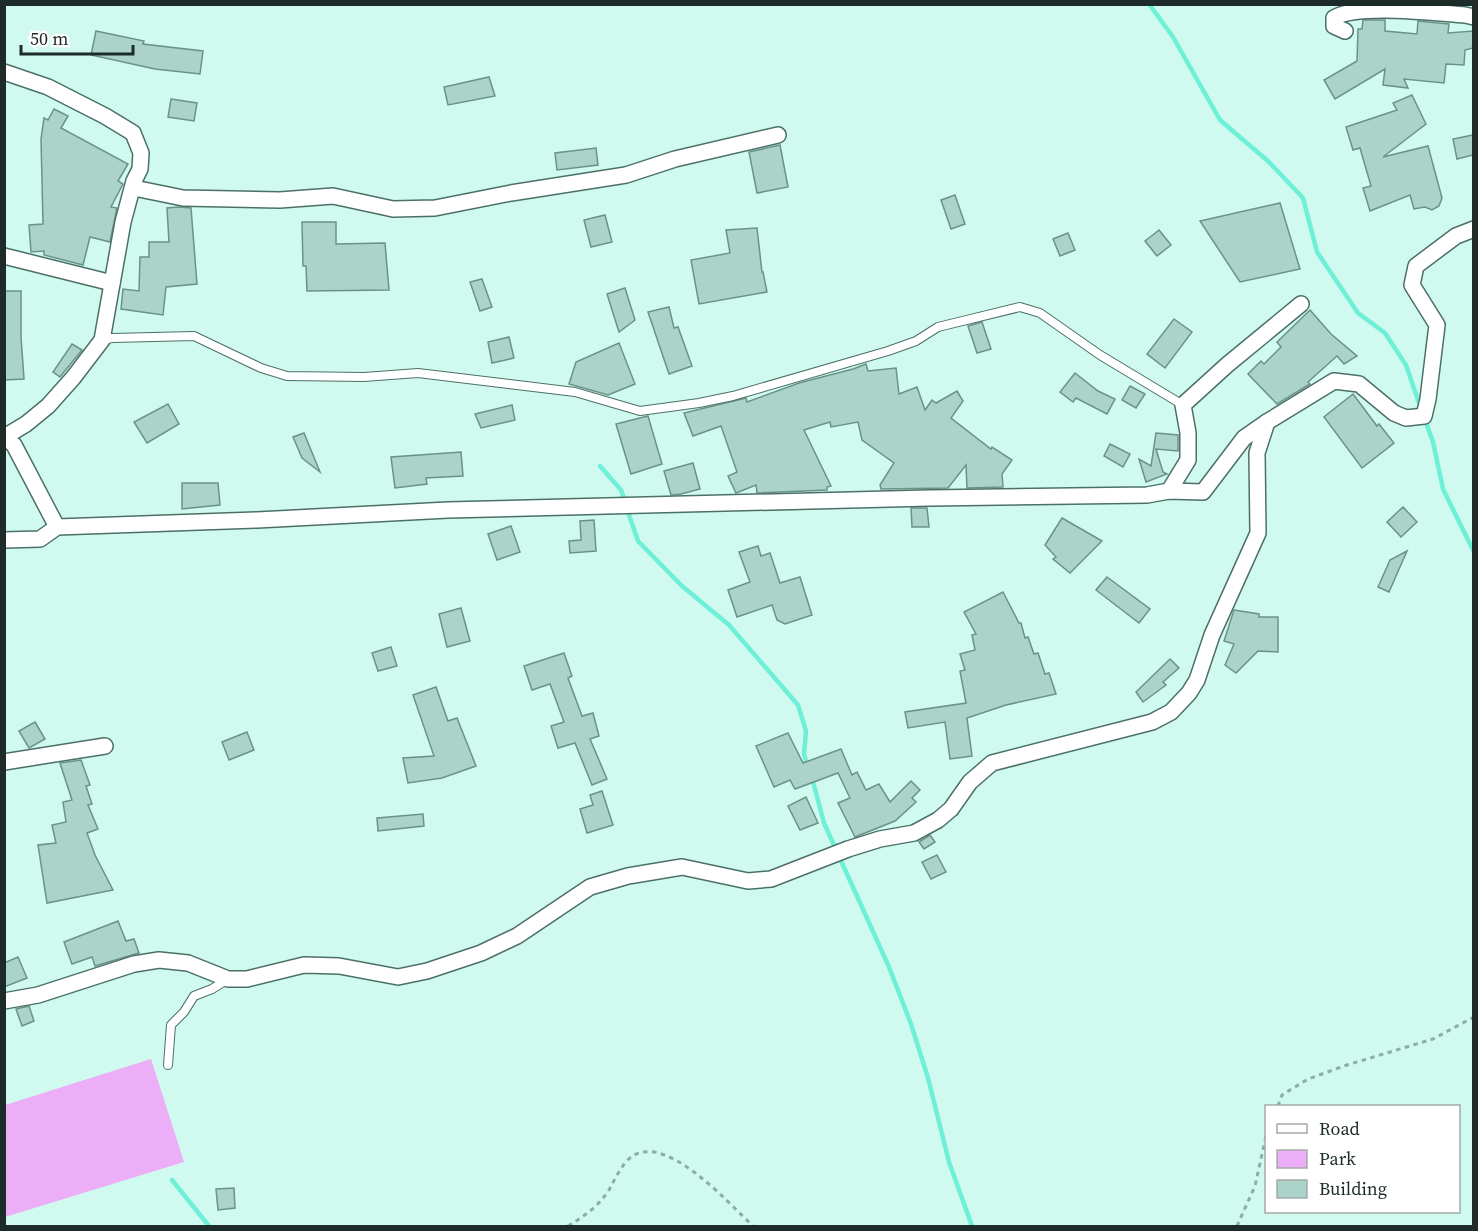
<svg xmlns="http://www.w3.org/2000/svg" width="1478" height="1231" font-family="'Source Serif 4',serif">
  <rect width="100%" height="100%" fill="#d0f9ef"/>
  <!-- green -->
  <polygon fill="#ecaef6" points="151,1059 184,1162 5,1217 5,1105"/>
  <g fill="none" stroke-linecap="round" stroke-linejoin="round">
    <!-- stream -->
    <g stroke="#6df0d7" stroke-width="4.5">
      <polyline points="1149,4 1173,37 1220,120 1269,162 1303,198 1317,252 1358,313 1385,333 1406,365 1420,406"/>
      <polyline points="1424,417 1433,442 1443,489 1474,552"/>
      <polyline points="600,466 621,490 625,501"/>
      <polyline points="627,509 638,541 682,586 729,625 798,705 806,731 804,754 808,768"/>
      <polyline points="812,778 824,823 889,967 911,1024 928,1078 949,1162 972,1226"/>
      <polyline points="172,1180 209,1226"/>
    </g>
  </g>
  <!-- building -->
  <g fill="#abd3c9" stroke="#6b9289" stroke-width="1.5">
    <polygon points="1363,20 1385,20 1385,31 1417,34 1418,21 1449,24 1448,33 1473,31 1473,48 1465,50 1464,65 1446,64 1444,83 1404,79 1408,88 1383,85 1385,69 1335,99 1324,80 1357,61 1358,29 1362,29"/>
    <polygon points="96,31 144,41 143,44 203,51 200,74 155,69 91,55"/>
    <polygon points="489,77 495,96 448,105 444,87"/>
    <polygon points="1412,95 1426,124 1383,157 1428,146 1442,198 1439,206 1432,210 1425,207 1414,209 1410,195 1370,211 1363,188 1371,186 1360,148 1353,150 1346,127 1397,110 1393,103"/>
    <polygon points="171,99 197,103 194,121 168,117"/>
    <polygon points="54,109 68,116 61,128 128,164 118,181 123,184 111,207 117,208 110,242 90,237 83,265 44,255 44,251 31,252 29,225 43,224 41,139 44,118 48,120"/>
    <polygon points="1473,135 1473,155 1457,159 1453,139"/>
    <polygon points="780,145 788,187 757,193 749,152"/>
    <polygon points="596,148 598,165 557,170 555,153"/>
    <polygon points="955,195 965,224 951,229 941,200"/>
    <polygon points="1280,203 1300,269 1240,282 1200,221"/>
    <polygon points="178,207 191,208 197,284 166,287 163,315 121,309 123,289 139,291 140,257 149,257 149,242 169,242 167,208"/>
    <polygon points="605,215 612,242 591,247 584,220"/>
    <polygon points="302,222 336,222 336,244 385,243 389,290 307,291 306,266 303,266"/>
    <polygon points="757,228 762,272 763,272 767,292 699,304 691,260 730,253 726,230"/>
    <polygon points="1159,230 1171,245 1157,256 1145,241"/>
    <polygon points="1068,233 1075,250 1060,256 1053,239"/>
    <polygon points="482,279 492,307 480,311 470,282"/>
    <polygon points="625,288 635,320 619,332 607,294"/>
    <polygon points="4,291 21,291 21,337 24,379 4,380"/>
    <polygon points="669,307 674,328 678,327 692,366 669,374 648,312"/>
    <polygon points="1310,310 1331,334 1357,356 1344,364 1337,356 1308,382 1310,384 1277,404 1248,374 1261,361 1264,364 1281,347 1277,342"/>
    <polygon points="1174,319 1192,332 1165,368 1147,354"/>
    <polygon points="982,322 991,349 977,353 968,326"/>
    <polygon points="509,337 514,358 492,363 488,342"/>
    <polygon points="619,343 635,384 608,395 569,384 576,362"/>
    <polygon points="72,344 82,350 60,377 53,372"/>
    <polygon points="866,364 868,371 896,368 899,394 917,387 925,410 932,400 936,403 957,391 963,401 951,418 991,449 992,447 1012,460 1002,474 1003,487 967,488 966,465 948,488 881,489 880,485 894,463 862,440 858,422 831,427 830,422 804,430 831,486 827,487 827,490 757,493 756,485 736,493 728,476 737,472 721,426 693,436 684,413 746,398 747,402 799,383 853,369"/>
    <polygon points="1075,373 1098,391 1115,399 1107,414 1076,398 1073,402 1060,392"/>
    <polygon points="1130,386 1145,394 1136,408 1122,400"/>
    <polygon points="1353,394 1377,426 1379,424 1394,443 1362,468 1324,417"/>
    <polygon points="168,404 179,424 147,443 134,422"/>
    <polygon points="512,405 515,420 481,428 475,414"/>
    <polygon points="648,416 662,464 631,474 616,424"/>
    <polygon points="304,433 320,472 302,458 293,437"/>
    <polygon points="1156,433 1178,435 1178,451 1156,449 1163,472 1167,474 1146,482 1139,459 1151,466"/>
    <polygon points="1110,444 1130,454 1123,467 1104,456"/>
    <polygon points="461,452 463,476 426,478 427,484 395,488 391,457"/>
    <polygon points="693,463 700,489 681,494 671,495 664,471"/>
    <polygon points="182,483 218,483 220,505 182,509"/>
    <polygon points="1403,507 1417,522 1401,537 1387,522"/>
    <polygon points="911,508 927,508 929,527 912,527"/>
    <polygon points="1062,518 1102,541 1070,573 1053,559 1056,557 1045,545"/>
    <polygon points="594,520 596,551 570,553 569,541 581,540 580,521"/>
    <polygon points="511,526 520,552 497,560 488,534"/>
    <polygon points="758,546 761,556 770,553 780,583 800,577 812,615 785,624 777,620 772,605 737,617 728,590 750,582 739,552"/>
    <polygon points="1407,551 1389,592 1378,587 1390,560"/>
    <polygon points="1107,577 1150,609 1139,623 1096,590"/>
    <polygon points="1003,592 1019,623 1021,623 1025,638 1028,637 1034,654 1038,653 1045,674 1049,673 1056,694 1006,705 967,718 972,756 950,759 945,722 908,728 905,712 966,703 960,671 965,670 960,654 975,650 972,635 976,634 964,612"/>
    <polygon points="461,608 470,641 447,647 439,614"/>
    <polygon points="1234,610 1259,614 1259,617 1278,617 1278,652 1258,651 1236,673 1225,665 1234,644 1224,641"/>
    <polygon points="391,647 397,666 378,671 372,653"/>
    <polygon points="564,653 572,676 568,678 582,716 593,713 599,736 590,739 607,779 592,785 575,743 558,748 551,726 564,722 550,684 532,690 524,666"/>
    <polygon points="1170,659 1179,668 1163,682 1166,685 1143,702 1136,692"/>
    <polygon points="436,687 448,721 457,718 476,766 442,778 408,783 403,758 434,756 413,695"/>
    <polygon points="35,722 45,739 29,748 19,731"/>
    <polygon points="247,732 254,750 229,760 222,742"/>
    <polygon points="788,733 803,763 841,749 852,775 857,772 866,790 879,784 890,802 911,781 920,790 912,798 916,802 895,821 855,837 838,803 850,798 838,773 795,789 790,780 774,787 756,746"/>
    <polygon points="81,760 90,785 86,786 92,804 88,805 98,829 87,833 95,855 113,890 47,903 38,845 56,843 52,825 66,822 63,802 72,800 60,763"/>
    <polygon points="602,791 613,825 587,833 580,809 593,805 590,795"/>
    <polygon points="806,797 818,823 800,830 788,806"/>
    <polygon points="423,814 424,826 378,831 377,818"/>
    <polygon points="930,835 935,842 924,849 919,842"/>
    <polygon points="937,855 946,872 931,879 922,862"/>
    <polygon points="118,921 126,941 134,939 139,953 95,966 92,957 72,964 64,942"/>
    <polygon points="18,957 27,978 4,987 4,963"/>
    <polygon points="29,1006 34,1021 22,1026 16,1009"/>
    <polygon points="234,1188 235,1208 218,1210 216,1189"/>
  </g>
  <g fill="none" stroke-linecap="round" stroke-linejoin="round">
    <!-- service casing -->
    <g stroke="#4b7068" stroke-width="10">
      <g id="service">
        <polyline points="102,340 112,338 194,336 261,368 287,376 364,377 418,373 575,392 640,411 699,403 733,396 888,351 916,341 938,327 1020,307 1040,313 1100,355 1183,405"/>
        <polyline points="168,1065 171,1025 184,1012 194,996 212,989 228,979"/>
      </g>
    </g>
    <!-- minor casing -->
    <g stroke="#4b7068" stroke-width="18">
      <g id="minor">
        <path d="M 1345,31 L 1334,26 L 1334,18 C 1356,3 1435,13 1465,15 L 1474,17"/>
        <polyline points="4,72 48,87 105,116 133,133 141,153 140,169 134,181 123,222 102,340 73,378 48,406 26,424 6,436"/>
        <polyline points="134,188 183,198 280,200 333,196 393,209 435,208 511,193 626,175 675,159 778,135"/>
        <polyline points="4,256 112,283"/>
        <polyline points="4,436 14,445 57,527"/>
        <polyline points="1169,491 1188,460 1188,433 1183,405 1227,365 1301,304"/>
        <polyline points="4,540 40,539 57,527 257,520 448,510 929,498 1147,495 1169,491 1203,492 1244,438 1267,422 1334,381 1359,384 1394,413 1406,418 1424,416 1428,399 1437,325 1412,285 1416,266 1456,236 1474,229"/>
        <polyline points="4,762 105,746"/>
        <polyline points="4,1001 38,995 134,964 159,960 188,963 228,979 247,979 304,965 339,966 398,977 427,971 481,953 517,936 590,887 628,876 682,867 748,881 771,879 848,849 880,839 914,833 938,820 951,809 970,782 992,763 1152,722 1171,712 1189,693 1197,680 1212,635 1258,533 1257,453 1267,422"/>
      </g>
    </g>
    <!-- path -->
    <g stroke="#8dada5" stroke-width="3" stroke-dasharray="4.5 4.5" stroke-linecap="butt">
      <polyline points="1278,1106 1282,1095 1308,1079 1347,1065 1433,1039 1474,1017"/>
      <path d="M 568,1226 C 584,1216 598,1207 609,1190 C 614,1181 619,1170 626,1162 C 659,1123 730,1205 753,1226"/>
      <polyline points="1237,1226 1255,1186 1266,1136"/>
    </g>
    <!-- service -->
    <use href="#service" stroke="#fff" stroke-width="8"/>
    <!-- minor -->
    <use href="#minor" stroke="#fff" stroke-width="15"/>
  </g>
  <!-- border -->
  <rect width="1478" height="1231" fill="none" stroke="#1d2c29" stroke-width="12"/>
  <!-- legend -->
  <rect x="1265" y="1105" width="195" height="108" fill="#ffffff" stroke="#a5aba9" stroke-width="1.5"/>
  <rect x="1277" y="1124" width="30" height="9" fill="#ffffff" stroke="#a5aba9" stroke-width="1.5"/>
  <text x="1319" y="1135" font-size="18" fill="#1d2c29">Road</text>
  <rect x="1277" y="1150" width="30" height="18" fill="#ecaef6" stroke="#a5aba9" stroke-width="1.5"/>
  <text x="1319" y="1165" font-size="18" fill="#1d2c29">Park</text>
  <rect x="1277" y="1180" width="30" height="18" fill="#abd3c9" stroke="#a5aba9" stroke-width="1.5"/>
  <text x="1319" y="1195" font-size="18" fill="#1d2c29">Building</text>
  <!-- scale -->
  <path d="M21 45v9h112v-9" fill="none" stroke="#1d2c29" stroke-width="3"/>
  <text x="30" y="45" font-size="18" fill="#1d2c29" stroke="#ffffff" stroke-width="4.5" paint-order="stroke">50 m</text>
</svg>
